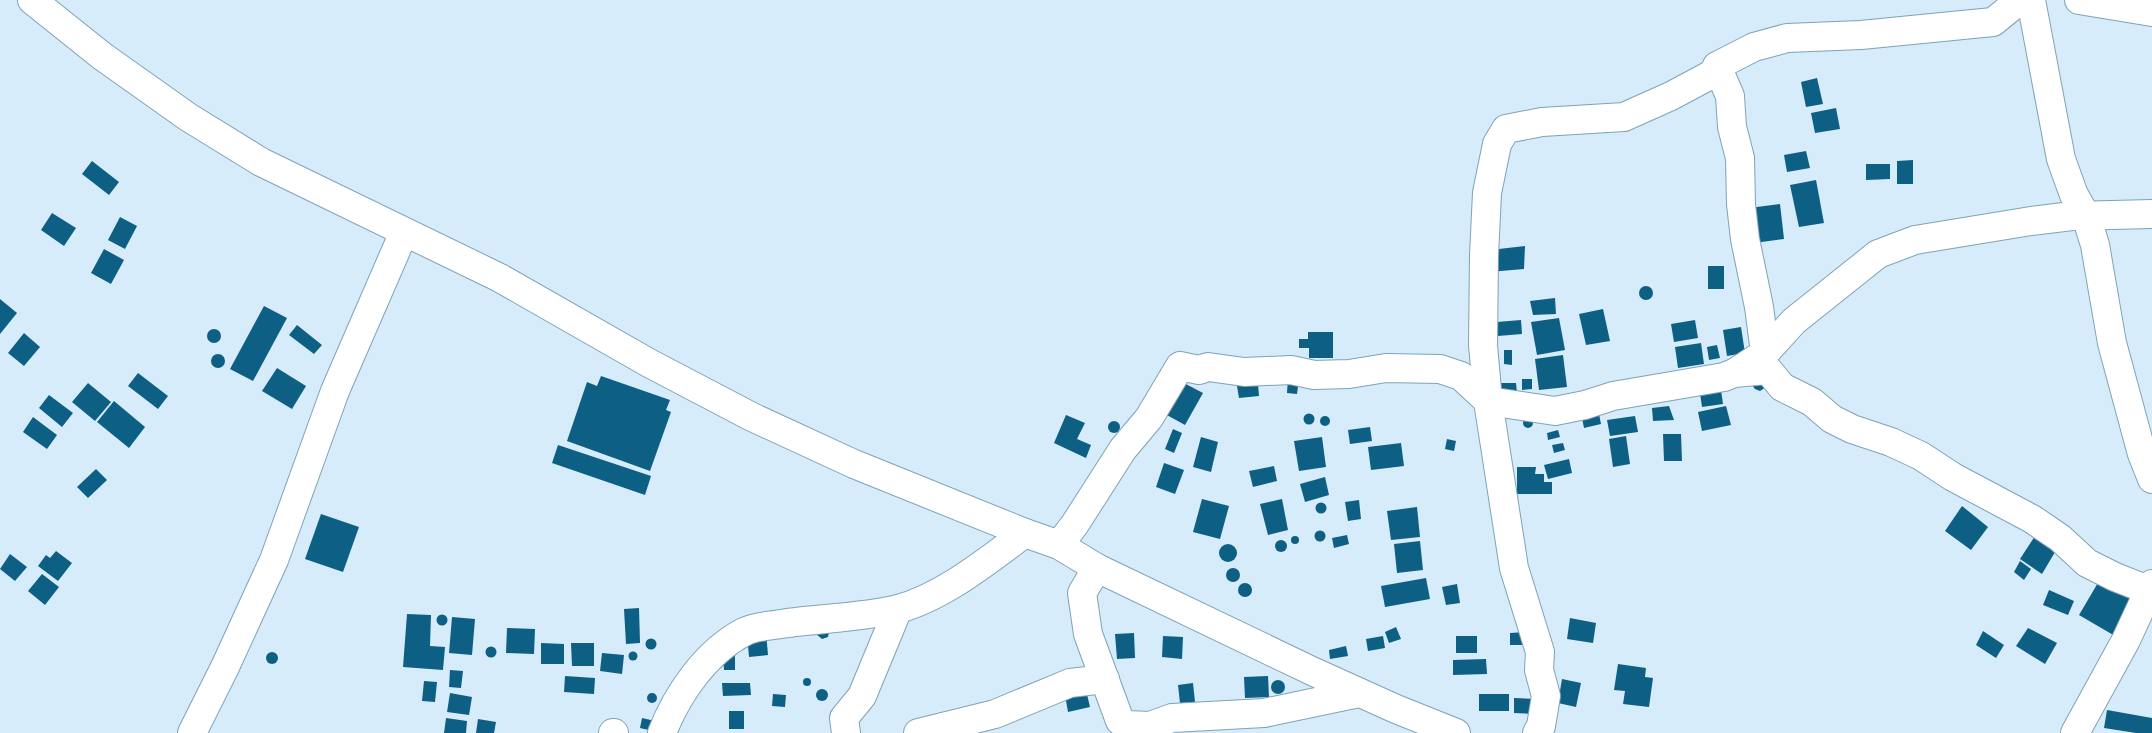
<svg xmlns="http://www.w3.org/2000/svg" width="2152" height="733" font-family="Rubik,sans-serif">
  <rect width="100%" height="100%" fill="#d6ecfa"/>
  <!-- building -->
  <g fill="#0d5f84">
    <polygon points="1817,78 1823,104 1806,107 1801,82"/>
    <polygon points="1836,108 1840,129 1815,133 1811,113"/>
    <polygon points="1806,151 1810,168 1787,172 1784,155"/>
    <polygon points="1913,160 1913,184 1897,184 1897,161"/>
    <polygon points="92,161 119,182 109,195 82,174"/>
    <polygon points="1866,164 1890,164 1890,179 1866,180"/>
    <polygon points="1816,180 1824,223 1799,227 1790,185"/>
    <polygon points="1780,204 1784,239 1754,243 1749,208"/>
    <polygon points="52,213 76,228 64,246 41,230"/>
    <polygon points="120,217 137,226 125,249 108,240"/>
    <polygon points="1525,246 1524,269 1489,272 1490,250"/>
    <polygon points="104,249 124,260 111,284 91,273"/>
    <rect x="1708" y="266" width="16" height="23"/>
    <circle cx="1646" cy="293" r="7"/>
    <polygon points="1555,298 1556,314 1533,315 1530,301"/>
    <polygon points="0,299 17,313 0,334"/>
    <polygon points="264,306 287,318 253,381 230,369"/>
    <polygon points="1603,309 1610,341 1586,345 1579,314"/>
    <polygon points="1559,318 1565,350 1537,355 1531,322"/>
    <polygon points="1521,320 1522,334 1498,336 1497,322"/>
    <polygon points="1695,320 1698,338 1674,342 1671,324"/>
    <polygon points="297,325 322,345 314,354 289,335"/>
    <polygon points="1741,327 1745,353 1727,356 1723,330"/>
    <circle cx="214" cy="336" r="7"/>
    <polygon points="1308,332 1333,332 1333,358 1309,358 1309,348 1299,348 1299,339 1308,339"/>
    <polygon points="24,333 40,347 24,366 8,353"/>
    <polygon points="1701,343 1704,364 1678,368 1675,347"/>
    <polygon points="1717,345 1720,358 1709,360 1707,347"/>
    <polygon points="1504,350 1512,350 1512,365 1504,364"/>
    <circle cx="218" cy="361" r="7"/>
    <polygon points="1563,355 1567,387 1539,390 1535,359"/>
    <polygon points="277,368 306,386 292,409 262,391"/>
    <polygon points="138,373 168,396 158,409 128,386"/>
    <polygon points="601,376 670,400 666,410 671,412 650,471 567,441 587,382 597,386"/>
    <polygon points="1758,376 1766,387 1760,391 1755,389 1752,385"/>
    <polygon points="1288,377 1299,379 1297,394 1287,393"/>
    <polygon points="1522,379 1532,379 1532,389 1522,390"/>
    <polygon points="1182,382 1203,393 1185,425 1165,414"/>
    <polygon points="88,383 111,402 95,421 72,402"/>
    <polygon points="1501,383 1516,383 1517,393 1502,394"/>
    <polygon points="1258,384 1259,396 1239,398 1237,386"/>
    <polygon points="1721,390 1723,404 1702,407 1700,393"/>
    <polygon points="49,395 73,413 62,427 39,408"/>
    <polygon points="114,401 145,427 129,448 97,422"/>
    <polygon points="1669,406 1674,420 1653,421 1652,408"/>
    <polygon points="1726,406 1731,425 1702,431 1698,412"/>
    <circle cx="1309" cy="419" r="5.5"/>
    <polygon points="1599,414 1601,424 1584,428 1582,418"/>
    <polygon points="1066,415 1085,423 1077,439 1091,445 1086,458 1054,443"/>
    <circle cx="1325" cy="421" r="5"/>
    <polygon points="1635,416 1638,432 1610,436 1607,420"/>
    <polygon points="33,417 57,435 47,449 23,432"/>
    <circle cx="1528" cy="423" r="5"/>
    <circle cx="1114" cy="427" r="6"/>
    <polygon points="1370,427 1372,441 1350,444 1348,430"/>
    <polygon points="1173,429 1182,433 1174,453 1165,449"/>
    <polygon points="1558,430 1560,437 1548,440 1547,433"/>
    <polygon points="1663,434 1681,434 1682,461 1664,461"/>
    <polygon points="1626,436 1630,464 1613,467 1609,439"/>
    <polygon points="1201,437 1218,442 1211,472 1193,467"/>
    <polygon points="1322,437 1326,467 1299,471 1294,441"/>
    <polygon points="1447,439 1456,441 1454,451 1445,449"/>
    <polygon points="1401,443 1404,466 1371,470 1368,447"/>
    <polygon points="1563,443 1565,450 1554,453 1552,445"/>
    <polygon points="558,445 651,476 645,495 552,463"/>
    <polygon points="1569,459 1572,473 1548,479 1544,465"/>
    <polygon points="1164,463 1184,470 1175,494 1156,487"/>
    <polygon points="1274,466 1277,481 1253,487 1249,471"/>
    <polygon points="1517,467 1536,467 1535,474 1544,474 1544,482 1552,482 1552,494 1517,494"/>
    <polygon points="96,469 107,480 88,498 77,487"/>
    <polygon points="1325,477 1329,495 1305,502 1300,484"/>
    <polygon points="1202,499 1229,506 1220,539 1193,532"/>
    <polygon points="1282,499 1288,530 1268,535 1260,504"/>
    <polygon points="1359,500 1361,519 1348,521 1345,502"/>
    <circle cx="1321" cy="508" r="5.5"/>
    <polygon points="1962,506 1988,527 1971,550 1945,531"/>
    <polygon points="1417,507 1420,537 1391,540 1387,511"/>
    <polygon points="321,514 359,527 343,572 305,559"/>
    <circle cx="1320" cy="536" r="5.5"/>
    <polygon points="2037,533 2058,547 2042,574 2020,559"/>
    <polygon points="1347,535 1349,544 1334,548 1332,538"/>
    <circle cx="1295" cy="540" r="4"/>
    <circle cx="1281" cy="546" r="6"/>
    <polygon points="1420,541 1423,570 1397,573 1394,544"/>
    <circle cx="1228" cy="553" r="9"/>
    <polygon points="56,551 72,563 58,581 38,566 46,555 50,558"/>
    <polygon points="10,554 27,567 15,581 0,569"/>
    <polygon points="2020,561 2031,569 2024,580 2014,572"/>
    <circle cx="1233" cy="575" r="7"/>
    <polygon points="42,574 59,587 45,605 28,591"/>
    <polygon points="2102,576 2139,595 2115,636 2079,615"/>
    <polygon points="1426,578 1430,599 1385,607 1381,586"/>
    <circle cx="1245" cy="590" r="7"/>
    <polygon points="1457,584 1460,603 1446,605 1442,587"/>
    <polygon points="2049,590 2074,601 2068,615 2043,605"/>
    <polygon points="639,608 640,643 626,644 624,609"/>
    <polygon points="407,614 431,615 430,646 445,647 443,670 403,667"/>
    <circle cx="442" cy="620" r="5.5"/>
    <polygon points="452,617 475,619 472,655 449,653"/>
    <polygon points="1570,618 1596,623 1593,643 1567,639"/>
    <polygon points="1396,627 1401,639 1389,643 1385,632"/>
    <polygon points="507,628 535,629 534,654 506,653"/>
    <polygon points="2028,628 2057,643 2045,664 2016,646"/>
    <polygon points="1983,631 2004,645 1996,658 1976,645"/>
    <polygon points="766,632 768,655 749,657 747,634"/>
    <polygon points="829,632 828,637 822,639 816,634"/>
    <polygon points="1526,632 1526,645 1510,645 1510,633"/>
    <polygon points="1134,633 1135,658 1117,659 1115,634"/>
    <polygon points="1163,636 1183,637 1182,659 1162,657"/>
    <polygon points="1383,636 1385,648 1368,651 1366,639"/>
    <rect x="1456" y="636" width="21" height="17"/>
    <circle cx="651" cy="644" r="5.5"/>
    <polygon points="541,643 564,644 564,664 541,664"/>
    <polygon points="571,643 594,643 594,666 572,666"/>
    <polygon points="1346,646 1348,656 1330,659 1329,650"/>
    <circle cx="491" cy="652" r="5.5"/>
    <circle cx="633" cy="656" r="4.5"/>
    <circle cx="272" cy="658" r="6"/>
    <polygon points="602,653 624,655 622,674 600,671"/>
    <polygon points="723,656 735,656 735,670 724,670"/>
    <polygon points="1486,659 1487,674 1453,675 1453,660"/>
    <polygon points="1618,664 1646,668 1645,677 1653,678 1649,707 1623,704 1625,691 1614,690"/>
    <polygon points="450,670 463,671 461,688 449,687"/>
    <polygon points="565,676 595,678 594,694 564,692"/>
    <polygon points="1268,676 1269,697 1245,698 1244,677"/>
    <circle cx="807" cy="682" r="4"/>
    <polygon points="1562,679 1581,683 1576,707 1558,703"/>
    <circle cx="1278" cy="687" r="7"/>
    <polygon points="424,681 437,682 435,702 422,701"/>
    <polygon points="722,683 750,683 751,695 723,696"/>
    <polygon points="1193,683 1195,702 1180,703 1178,685"/>
    <circle cx="822" cy="695" r="6"/>
    <polygon points="1086,690 1090,707 1068,712 1065,695"/>
    <circle cx="652" cy="698" r="5"/>
    <polygon points="450,693 472,697 469,715 447,712"/>
    <polygon points="773,694 786,695 785,707 772,706"/>
    <rect x="1479" y="694" width="30" height="17"/>
    <polygon points="1514,698 1539,699 1539,714 1514,713"/>
    <polygon points="2107,710 2152,718 2152,733 2136,733 2104,728"/>
    <rect x="729" y="711" width="15" height="18"/>
    <polygon points="446,718 467,721 466,733 444,733"/>
    <polygon points="642,718 655,721 653,731 640,728"/>
    <polygon points="478,719 496,722 494,733 476,733"/>
  </g>
  <g fill="none" stroke-linecap="round" stroke-linejoin="round">
    <!-- minor casing -->
    <g stroke="#7fa2b8" stroke-width="30">
      <g id="minor">
        <polyline points="2031,0 2061,159 2074,195 2086,216 2095,245 2112,343 2142,454 2152,479"/>
        <polyline points="2079,0 2152,12"/>
        <polyline points="1717,66 1730,96 1732,127 1740,158 1741,204 1745,239 1759,307 1765,353"/>
        <polyline points="1736,372 1765,353 1794,321 1878,254 1915,240 2031,221 2072,216 2152,214"/>
        <polyline points="1059,545 1075,524 1123,449 1149,418 1180,366 1199,370 1208,367 1244,372 1291,370 1314,375 1349,374 1386,368 1440,369 1461,376 1488,401 1555,411 1585,405 1613,396 1724,377 1734,373 1768,370 1782,387 1812,402 1832,419 1852,429 1891,442 1921,456 1953,477 2032,519 2060,538 2087,563 2115,577 2148,590"/>
        <polyline points="1097,568 1082,593 1088,634 1120,721 1127,725 1150,726 1172,718 1264,713 1359,693"/>
        <polyline points="192,733 225,667 274,560 335,391 404,232"/>
        <polyline points="613,733 614,733"/>
        <path d="M 662,733 C 677,694 706,652 744,632 C 755,626 770,626 781,624 C 820,618 860,618 898,609 C 943,597 987,561 1025,533"/>
        <polyline points="846,733 844,718 862,696 898,609"/>
        <polyline points="918,733 995,714 1070,683 1105,679"/>
        <polyline points="1537,733 1541,726 1546,696 1539,670 1540,652 1514,568 1488,401 1483,345 1484,255 1487,193 1497,144 1506,129 1542,122 1624,117 1671,96 1714,73 1717,66 1754,47 1787,38 1861,35 1993,22 2020,0"/>
        <polyline points="2075,733 2126,640 2152,584"/>
      </g>
    </g>
    <!-- tertiary casing -->
    <g stroke="#7fa2b8" stroke-width="30">
      <polyline id="tertiary" points="32,0 102,56 188,117 261,162 500,278 649,363 752,417 854,464 1025,533 1059,545 1097,568 1314,672 1396,709 1456,733"/>
    </g>
    <!-- minor -->
    <use href="#minor" stroke="#fff" stroke-width="28"/>
    <!-- tertiary -->
    <use href="#tertiary" stroke="#fff" stroke-width="28"/>
  </g>
</svg>
